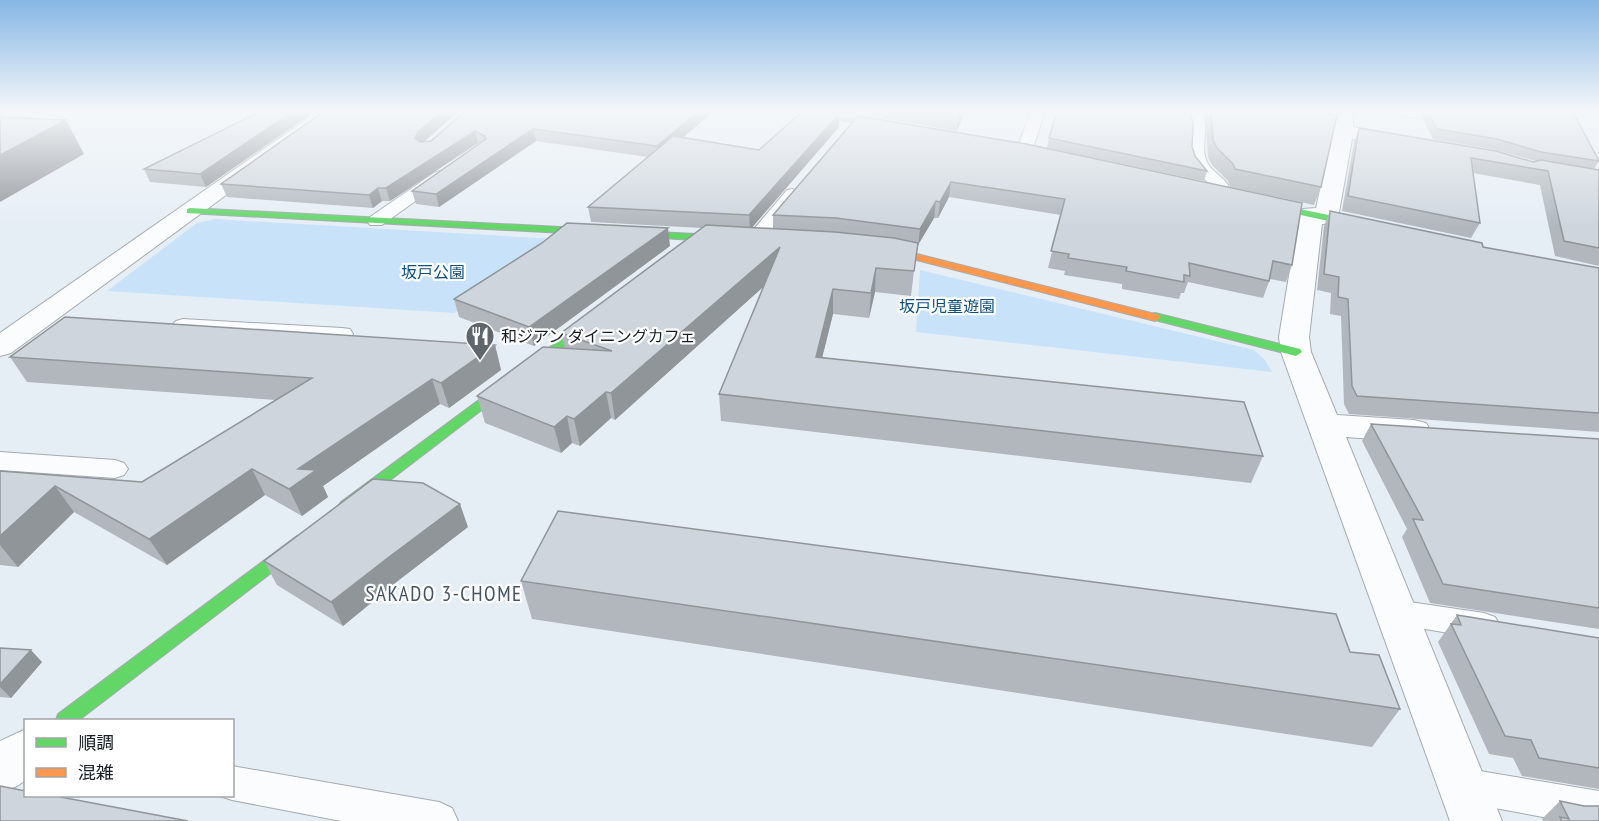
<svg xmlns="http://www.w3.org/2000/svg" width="1599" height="821" font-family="'PT Sans Narrow','Noto Sans JP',sans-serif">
  <rect width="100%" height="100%" fill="#e6eef5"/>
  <!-- green -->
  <g fill="#c8e2fa">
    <polygon points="215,219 573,240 454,313 107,291 197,223"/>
    <polygon points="920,270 1254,350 1264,359 1272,372 916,332"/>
  </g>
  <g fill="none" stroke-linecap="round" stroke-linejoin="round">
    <!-- lane casing -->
    <g stroke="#a5abb1" stroke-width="2">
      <g id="lane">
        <polygon points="1031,112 1045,112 1032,151 1024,156 1016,151"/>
        <path d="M 1188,112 L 1202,112 C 1210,129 1199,148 1208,164 C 1213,172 1223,177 1228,185 L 1224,198 L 1212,198 L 1210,194 L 1212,186 C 1173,151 1203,145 1188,112 Z"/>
        <polygon points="1398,112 1421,112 1423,114 1416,118 1400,115"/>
        <polygon points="440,171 446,173 448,176 446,179 382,225 370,225 367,221 370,217 434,173"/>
        <polygon points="793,189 801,194 799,198 760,244 748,244 745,240 748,236 787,190"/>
        <polygon points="183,319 342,328 350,329 353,334 350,339 342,340 176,329 172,325 176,321"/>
        <polygon points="0,452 115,460 124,463 128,469 124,475 115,478 0,470"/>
        <polygon points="1396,600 1484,613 1495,617 1500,626 1495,635 1484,639 1396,624 1385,621 1381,612 1385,603"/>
        <polygon points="232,766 439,802 452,808 458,821 341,821 232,800 220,796 232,796"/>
        <polygon points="1462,768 1599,791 1599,821 1565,821 1462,802 1449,797 1444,785 1449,773"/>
      </g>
    </g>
    <!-- street casing -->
    <g stroke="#a5abb1" stroke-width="2">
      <g id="street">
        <polygon points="317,112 339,112 11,353 0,356 0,333"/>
        <polygon points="1334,112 1353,112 1353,127 1407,137 1410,141 1407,145 1400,147 1352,139 1338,218 1335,223 1322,224 1309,337 1311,352 1337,415 1414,420 1426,423 1431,431 1426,439 1414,442 1346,437 1502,821 1450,821 1281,352 1279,337 1299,214 1303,209 1316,208 1333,131"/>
        <polygon points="26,729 26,780 17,786 0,793 0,741"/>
      </g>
    </g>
    <!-- fast casing -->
    <g stroke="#a5abb1" stroke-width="2">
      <g id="fast">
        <polygon points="795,112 812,112 898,126 902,128 898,130"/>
        <polygon points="1257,200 1371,224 1376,227 1371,230 1254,205 1254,201"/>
        <polygon points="190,208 734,236 739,239 734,242 187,213 187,209"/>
        <polygon points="599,311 605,315 603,317 351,510 341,510 338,506 341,502"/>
        <polygon points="1155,313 1300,349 1302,352 1296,356 1151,319 1149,317 1151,315"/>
        <polygon points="303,534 309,536 311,540 309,544 79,720 56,720 58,714 297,536"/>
      </g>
    </g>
    <!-- slow casing -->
    <g stroke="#a5abb1" stroke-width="2">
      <polygon id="slow" points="872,246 893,248 1159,315 1161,317 1155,321 893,254 868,251 868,247"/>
    </g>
    <!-- lane -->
    <use href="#lane" fill="#fbfcfe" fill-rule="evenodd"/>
    <!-- street -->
    <use href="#street" fill="#fbfcfe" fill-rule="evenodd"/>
    <!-- fast -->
    <use href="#fast" fill="#63d668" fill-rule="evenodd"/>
    <!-- slow -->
    <use href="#slow" fill="#ff974d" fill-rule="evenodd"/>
  </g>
  <!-- wall -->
  <g fill="#b1b7bd">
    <polygon points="259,112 314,112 206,187 150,182 144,169"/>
    <polygon points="323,112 458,112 424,142 431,141 464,112 713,112 683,137 759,150 839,127 752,227 773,229 773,215 858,116 1292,265 1286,282 1270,279 1263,298 1188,282 1184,293 1181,293 1179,299 1122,289 1122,284 1064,275 1065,271 1048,268 1061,215 949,197 938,218 934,218 918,245 917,245 911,296 875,292 869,318 833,314 822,357 1263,456 1251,483 721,421 719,394 764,286 615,420 611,418 580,446 572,443 561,453 485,423 477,396 565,348 561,333 702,228 591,222 588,207 648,157 536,141 439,207 416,204 412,191 480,144 478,143 390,201 382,201 373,208 227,197 221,184"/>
    <polygon points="845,112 965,112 957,131"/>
    <polygon points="1206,112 1317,112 1321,187 1314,205 1230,187 1228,181 1212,165 1208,157 1205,115"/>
    <polygon points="1423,112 1573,112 1599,161 1594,169 1599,170 1599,266 1555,256 1540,185 1473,173 1480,223 1471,238 1342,211 1354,142 1359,128 1533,162 1536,161 1492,149 1433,139 1422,117 1424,112"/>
    <polygon points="1049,138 1192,147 1195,156 1207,171 1204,181 1047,148"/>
    <polygon points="1330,211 1483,247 1599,268 1599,432 1349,414 1344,404 1341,316 1330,314 1331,293 1317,290 1324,226"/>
    <polygon points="670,246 534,346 459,317 454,299"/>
    <polygon points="495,345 501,370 449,408 440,404 323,486 328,497 302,516 265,495 167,565 74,512 18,567 0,565 0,471 142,482 276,400 27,382 10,357"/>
    <polygon points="1371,424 1599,439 1599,629 1430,603 1402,537 1407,529 1362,441"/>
    <polygon points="468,527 399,580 343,626 277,585 264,561"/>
    <polygon points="521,581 1350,652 1400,709 1372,747 532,619"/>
    <polygon points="1457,615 1599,638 1599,789 1522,776 1513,758 1489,754 1438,642"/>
    <polygon points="0,648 42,662 11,698 0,697"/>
    <polygon points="1560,801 1584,806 1599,821 1543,821 1542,819"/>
  </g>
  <!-- shaded-wall -->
  <g fill="#90959a">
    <polygon points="292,112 314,112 206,187 200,174"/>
    <polygon points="442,112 458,112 421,144 415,138 418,132"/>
    <polygon points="698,112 713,112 658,159 657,146"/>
    <polygon points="960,112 965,112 957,131 958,117"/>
    <polygon points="839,114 839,127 750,230 749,215"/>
    <polygon points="66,120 84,154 0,202 0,155"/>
    <polygon points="533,129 536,141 439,207 436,194"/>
    <polygon points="475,131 478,143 390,201 386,188"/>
    <polygon points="951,182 949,197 938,218 940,202"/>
    <polygon points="378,188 382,201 373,208 369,195"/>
    <polygon points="936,201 934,218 918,245 920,229"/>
    <polygon points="668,228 670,246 534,346 529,327"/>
    <polygon points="780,247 781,271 615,420 611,393"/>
    <polygon points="876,268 875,292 869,318 871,293"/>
    <polygon points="833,289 833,314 816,383 816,357"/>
    <polygon points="495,345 501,370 449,408 441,383"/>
    <polygon points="432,379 440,404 323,486 328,497 302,516 289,489 298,469"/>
    <polygon points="606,392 611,418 580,446 574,419"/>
    <polygon points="567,416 572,443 561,453 554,427"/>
    <polygon points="252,469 265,495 167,565 149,539"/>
    <polygon points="55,486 74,512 18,567 0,545 0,536"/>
    <polygon points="460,504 468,527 399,580 343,626 331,602 389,557"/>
    <polygon points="31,650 42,662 11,698 0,687 0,684"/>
  </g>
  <!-- building -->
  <g fill="#ced5dc" stroke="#90959a" stroke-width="1.5">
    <polygon points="259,112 292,112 200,174 144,169"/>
    <polygon points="323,112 442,112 418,132 415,138 420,142 431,141 464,112 698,112 657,146 533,129 436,194 412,191 486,139 485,136 475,131 386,188 378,188 369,195 221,184"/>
    <polygon points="802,112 827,112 839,114 749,215 588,207 673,136 759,150"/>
    <polygon points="927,112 960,112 958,117"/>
    <polygon points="1057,112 1190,112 1193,123 1192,147 1195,156 1207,171 1049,138"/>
    <polygon points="1211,112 1317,112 1337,115 1321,187 1235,169 1233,164 1217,148 1213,140"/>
    <polygon points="1428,112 1573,112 1599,161 1541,152 1497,139 1437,129"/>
    <polygon points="858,116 1026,144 1302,203 1292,265 1273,261 1269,281 1189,263 1190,276 1184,275 1184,282 1126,271 1127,267 1068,258 1069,254 1051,251 1065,199 951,182 940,202 936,201 920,229 836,218 773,215"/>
    <polygon points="0,117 66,120 0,155"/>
    <polygon points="1359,128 1496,151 1533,162 1541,160 1599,170 1599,248 1564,241 1548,171 1471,158 1480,223 1348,196"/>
    <polygon points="1330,211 1482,243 1483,247 1599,268 1599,413 1357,396 1352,386 1348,299 1338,297 1339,277 1324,274"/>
    <polygon points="567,223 668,228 529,327 454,299 542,243"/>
    <polygon points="706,225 835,232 894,238 918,243 914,271 876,268 871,293 833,289 816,357 1244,402 1263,456 719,394 780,247 611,393 606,392 574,419 567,416 554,427 477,396 543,347 612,351 561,333"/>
    <polygon points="65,317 495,345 441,383 432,379 298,469 316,470 289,489 252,469 149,539 55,486 0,536 0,471 142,482 312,378 10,357"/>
    <polygon points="1371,424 1599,439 1599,608 1443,584 1413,519 1423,520"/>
    <polygon points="373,479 423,483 460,504 389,557 331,602 264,561"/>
    <polygon points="558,511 1336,614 1350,652 1379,655 1400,709 521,581"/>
    <polygon points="1457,615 1599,638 1599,768 1539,758 1531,740 1505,736 1451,624 1461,625"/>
    <polygon points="0,648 31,650 0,684"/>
    <polygon points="0,786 26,791 26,795 50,795 188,821 0,821"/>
    <polygon points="1560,801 1584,806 1599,806 1599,821 1562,821 1560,817 1569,819"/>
  </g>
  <!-- sky -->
  <linearGradient id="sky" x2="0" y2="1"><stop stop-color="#86b7e5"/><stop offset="0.49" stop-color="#f4f7fa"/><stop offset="1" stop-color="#f4f7fa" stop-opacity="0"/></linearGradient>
  <rect width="1599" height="227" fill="url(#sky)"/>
  <!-- icons -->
  <defs>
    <g id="restaurant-pin" transform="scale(1.5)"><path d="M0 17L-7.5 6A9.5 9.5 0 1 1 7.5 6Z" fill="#5f666c" stroke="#fff"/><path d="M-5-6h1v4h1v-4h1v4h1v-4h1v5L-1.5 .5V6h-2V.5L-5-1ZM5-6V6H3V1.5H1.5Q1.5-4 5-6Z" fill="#fff"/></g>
  </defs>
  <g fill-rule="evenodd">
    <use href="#restaurant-pin" x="480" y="336"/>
  </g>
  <g text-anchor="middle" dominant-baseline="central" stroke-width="4.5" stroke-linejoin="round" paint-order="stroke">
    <!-- park labels -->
    <g font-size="16" fill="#0f4f7e" stroke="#fff">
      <text x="433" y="272">坂戸公園</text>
      <text x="947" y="306">坂戸児童遊園</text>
    </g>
    <!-- poi labels -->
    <g font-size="16" fill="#161d23" stroke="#fff" text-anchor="start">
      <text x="501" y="336">和ジアン ダイニングカフェ</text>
    </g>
    <!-- near-neighbourhood labels -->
    <g font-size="21" letter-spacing="1.5" fill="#455462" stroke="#fff">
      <text x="444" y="593">SAKADO 3-CHOME</text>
    </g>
  </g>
  <!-- legend -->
  <rect x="24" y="719" width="210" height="78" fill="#ffffff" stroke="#a2a5a7" stroke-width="1.5"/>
  <rect x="36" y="738" width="30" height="9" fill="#63d668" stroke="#a2a5a7" stroke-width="1.5"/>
  <text x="78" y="749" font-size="18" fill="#161d23">順調</text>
  <rect x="36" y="768" width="30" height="9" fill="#ff974d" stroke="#a2a5a7" stroke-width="1.5"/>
  <text x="78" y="779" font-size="18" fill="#161d23">混雑</text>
</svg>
